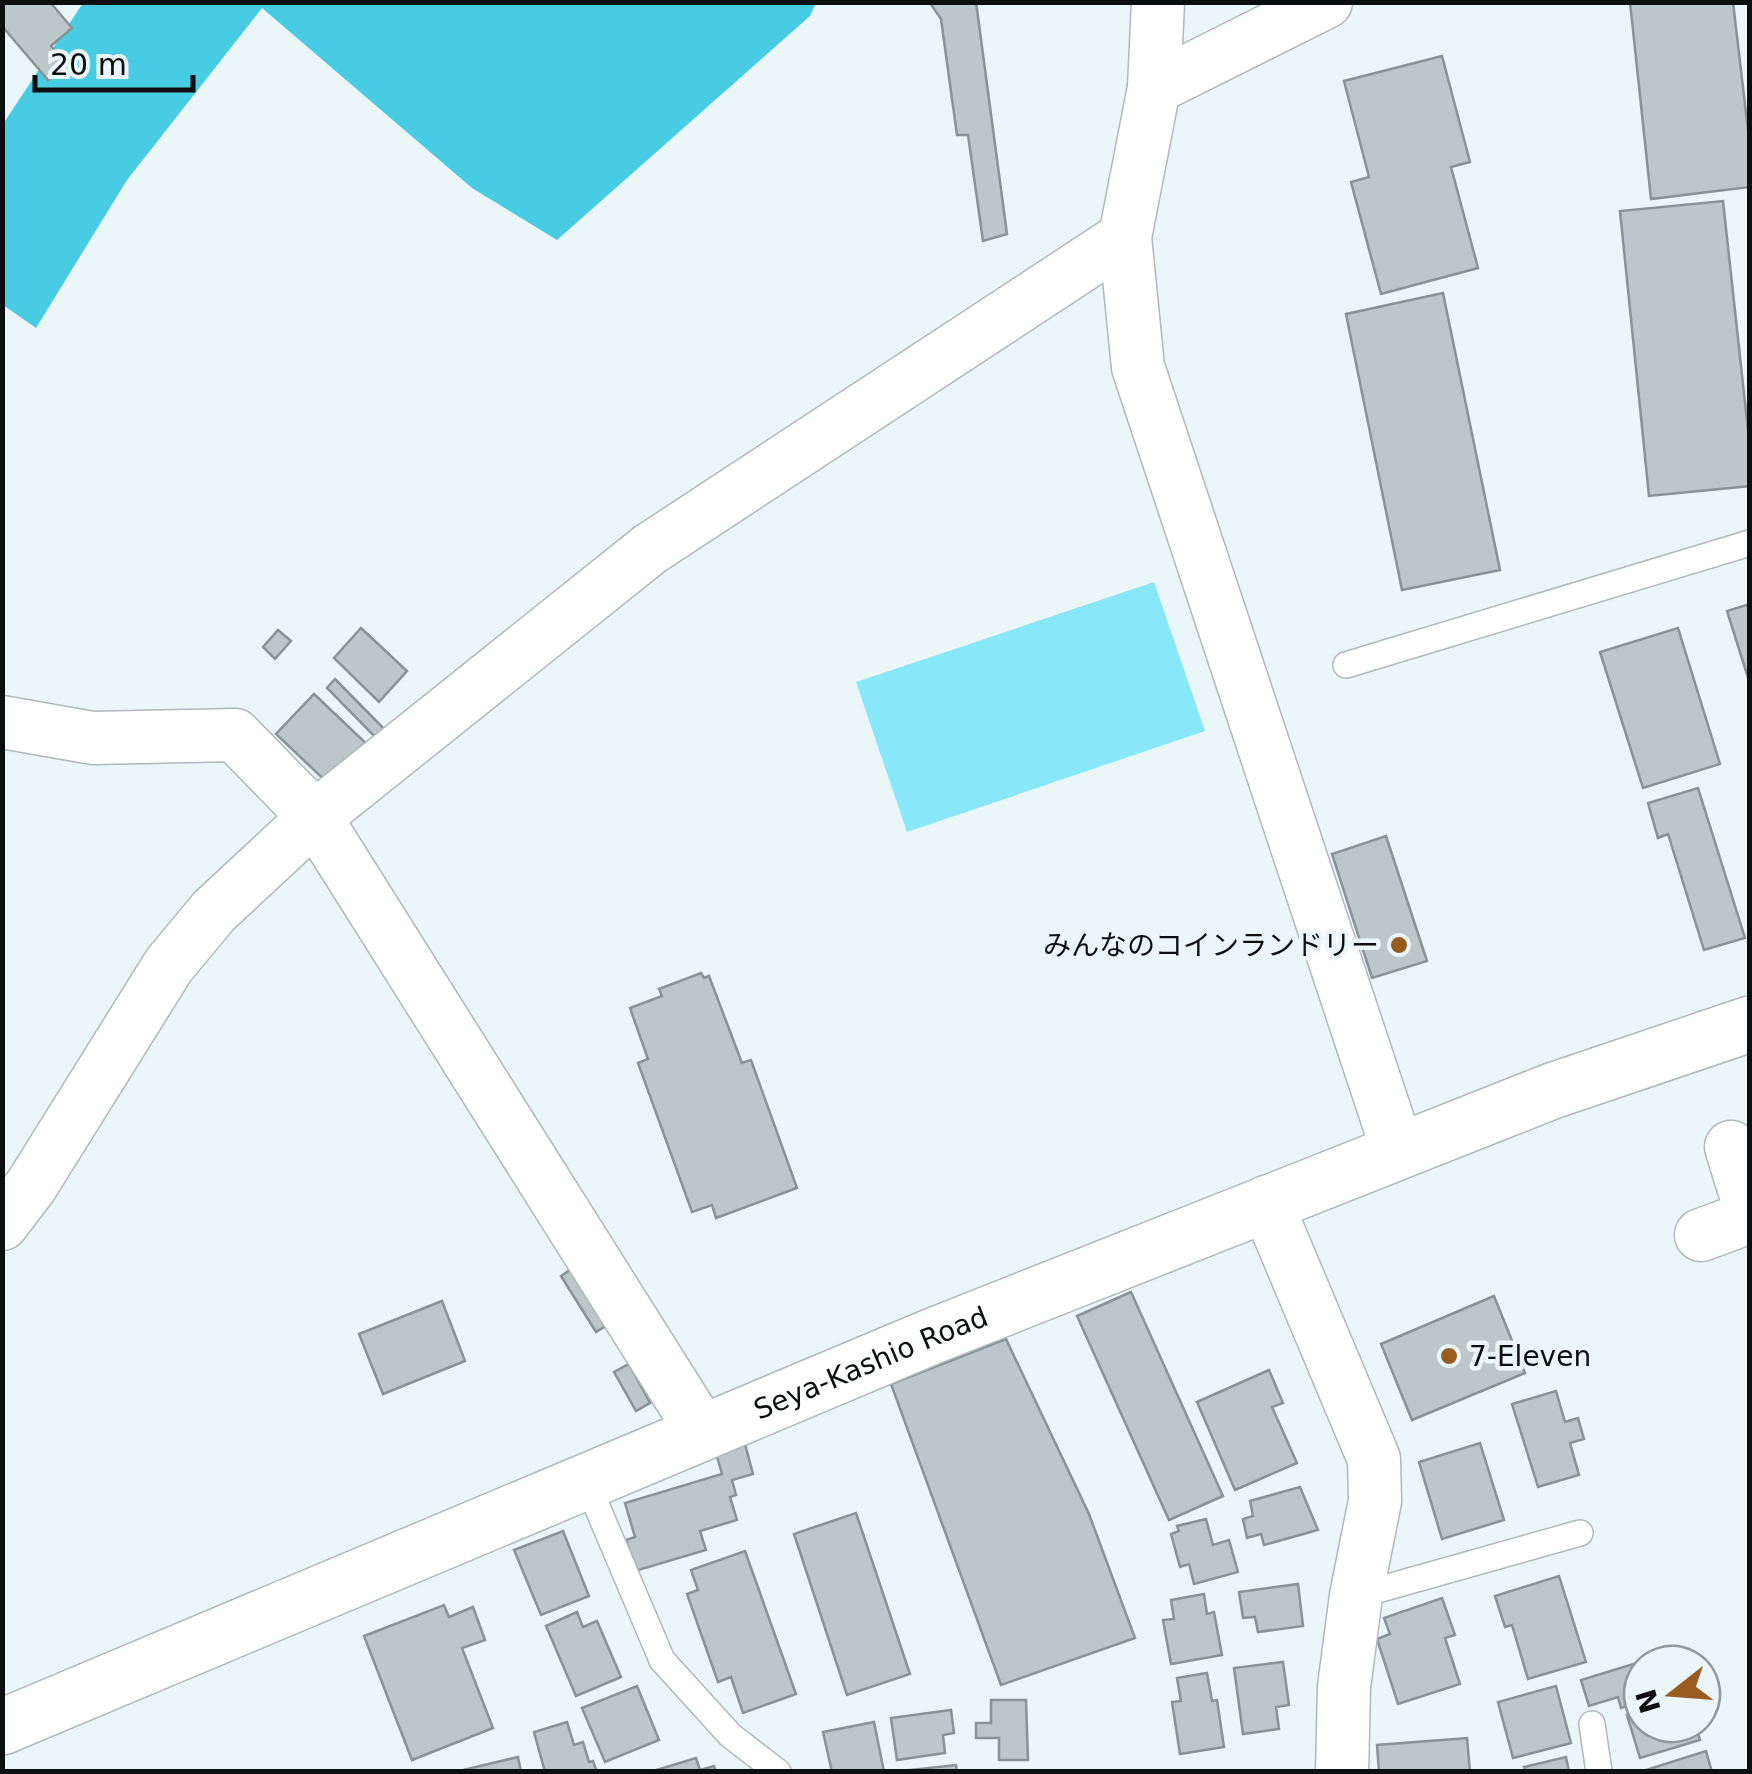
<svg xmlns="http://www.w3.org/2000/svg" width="1752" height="1774" font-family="'DejaVu Sans','Noto Sans JP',sans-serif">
  <rect width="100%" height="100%" fill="#eaf6f8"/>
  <!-- green -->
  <polygon fill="#88e7f9" points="1154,582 1205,731 907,832 856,682"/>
  <!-- forest -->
  <polygon fill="#48cce3" points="83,3 816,3 810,16 557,240 472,188 262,8 127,180 36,328 3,305 3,124"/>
  <!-- building -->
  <g fill="#bcc7ca" stroke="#889395" stroke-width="2.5">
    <polygon points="2,2 50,2 72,28 51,46 67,65 48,80 2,26"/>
    <polygon points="976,2 1007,234 983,241 968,135 957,135 941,19 930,3"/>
    <polygon points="1630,2 1733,2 1750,147 1750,187 1651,199"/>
    <polygon points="1442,56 1470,162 1451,167 1478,268 1381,294 1351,182 1369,177 1344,81"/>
    <polygon points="1723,201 1750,448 1750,486 1649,496 1620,211"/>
    <polygon points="1443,293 1500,570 1402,590 1346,314"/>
    <polygon points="1750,604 1750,684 1727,611"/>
    <polygon points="361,628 407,671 379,702 334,658"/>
    <polygon points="1678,628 1720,764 1643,788 1600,652"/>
    <polygon points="278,630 291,641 275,659 263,647"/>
    <polygon points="335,679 394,739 385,747 327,688"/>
    <polygon points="314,694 372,749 334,789 276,734"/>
    <polygon points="1698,788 1745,938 1704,950 1668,834 1658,838 1648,803"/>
    <polygon points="1386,836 1427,961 1372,978 1332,854"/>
    <polygon points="701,973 704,978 709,976 742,1063 751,1060 797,1188 716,1218 712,1205 692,1212 638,1063 648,1059 630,1008 662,996 659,989"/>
    <polygon points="576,1266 612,1322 596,1332 561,1276"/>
    <polygon points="1131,1292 1223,1496 1169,1520 1077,1316"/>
    <polygon points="1494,1296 1525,1373 1412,1420 1381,1344"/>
    <polygon points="442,1301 465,1361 383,1394 359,1334"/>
    <polygon points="1006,1339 1089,1514 1135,1638 1001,1685 891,1384"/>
    <polygon points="629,1364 650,1403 636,1411 614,1372"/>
    <polygon points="1269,1370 1283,1403 1272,1407 1297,1463 1235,1490 1197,1402"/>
    <polygon points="1556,1391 1565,1422 1578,1418 1584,1439 1570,1443 1579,1475 1538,1487 1512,1404"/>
    <polygon points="1480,1443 1504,1520 1442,1539 1419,1462"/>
    <polygon points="745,1444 753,1474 732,1480 736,1495 730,1497 737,1520 700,1531 706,1550 635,1571 626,1540 635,1537 625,1503 722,1474 716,1453"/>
    <polygon points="1300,1487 1318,1530 1264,1545 1261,1534 1247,1538 1243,1519 1253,1516 1250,1501"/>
    <polygon points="856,1513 910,1674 847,1695 794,1534"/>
    <polygon points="1206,1519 1213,1545 1229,1540 1238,1572 1194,1584 1189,1564 1180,1567 1171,1534 1179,1531 1177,1526"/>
    <polygon points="563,1531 589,1596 541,1615 514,1550"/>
    <polygon points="745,1551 796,1694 743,1713 731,1677 718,1682 687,1594 698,1590 691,1570"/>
    <polygon points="1559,1576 1586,1662 1528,1679 1512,1625 1505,1627 1495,1596"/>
    <polygon points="1298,1584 1303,1626 1258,1632 1255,1617 1243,1618 1239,1592"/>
    <polygon points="1204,1594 1207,1614 1214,1612 1222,1655 1171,1664 1163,1620 1174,1619 1171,1600"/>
    <polygon points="1442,1598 1455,1635 1445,1638 1460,1684 1398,1704 1377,1639 1390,1634 1384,1618"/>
    <polygon points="444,1605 449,1617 473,1607 485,1640 462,1648 493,1728 412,1760 364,1636"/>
    <polygon points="577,1612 583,1627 597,1621 621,1677 576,1696 546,1626"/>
    <polygon points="1669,1653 1672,1664 1642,1664 1642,1701 1621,1708 1618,1697 1589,1706 1581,1680"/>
    <polygon points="1283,1662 1289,1705 1276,1707 1279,1729 1243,1734 1234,1668"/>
    <polygon points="1207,1673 1212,1701 1217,1700 1224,1747 1180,1754 1172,1702 1181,1701 1177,1678"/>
    <polygon points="637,1686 659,1740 605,1762 582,1708"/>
    <polygon points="1556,1686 1571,1743 1513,1758 1498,1702"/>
    <polygon points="991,1700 1026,1700 1028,1760 999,1760 999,1738 976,1738 976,1723 991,1723"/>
    <polygon points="951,1710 954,1733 943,1735 945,1753 897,1760 891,1718"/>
    <polygon points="1642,1710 1642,1724 1695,1724 1700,1740 1640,1758 1627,1715"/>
    <polygon points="567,1722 574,1745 583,1742 589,1762 593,1761 597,1772 545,1772 534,1732"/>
    <polygon points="874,1722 884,1772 832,1772 823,1732"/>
    <polygon points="1467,1738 1470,1772 1379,1772 1377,1745"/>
    <polygon points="1706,1751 1712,1772 1647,1772 1646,1770"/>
    <polygon points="518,1757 521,1772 459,1772 459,1771"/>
    <polygon points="1566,1757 1569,1772 1526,1772 1524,1767"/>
    <polygon points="696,1758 700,1770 714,1766 716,1772 650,1772"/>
    <polygon points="956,1765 957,1772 900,1772 900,1771"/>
  </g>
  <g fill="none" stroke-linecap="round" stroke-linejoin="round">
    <!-- service casing -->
    <g stroke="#aeb9bb" stroke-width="28">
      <g id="service">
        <polyline points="1346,665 1750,543"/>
        <polyline points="587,1483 662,1660 730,1735 778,1772"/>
        <polyline points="1356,1596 1580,1533"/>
        <polyline points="1592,1724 1599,1772"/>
      </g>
    </g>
    <!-- minor casing -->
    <g stroke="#aeb9bb" stroke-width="55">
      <g id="minor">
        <polyline points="1326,2 1154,88 1125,237 1138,367 1398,1151"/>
        <polyline points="1154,88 1158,2"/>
        <polyline points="2,722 93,738 235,735 315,817 703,1433"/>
        <polyline points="1731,1147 1750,1208"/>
        <polyline points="1266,1202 1374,1459 1375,1501 1356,1596 1344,1687 1342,1772"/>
        <polyline points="2,1224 31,1186 169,965 214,911 315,817 650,549 1125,237"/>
        <polyline points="1701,1235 1750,1217"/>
      </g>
    </g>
    <!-- secondary casing -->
    <g stroke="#aeb9bb" stroke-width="58">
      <g id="secondary">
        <path id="s1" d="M 2,1727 L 933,1336 L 1552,1091 L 1750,1024"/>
      </g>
    </g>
    <!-- service -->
    <use href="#service" stroke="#fff" stroke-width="25"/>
    <!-- minor -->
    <use href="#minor" stroke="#fff" stroke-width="52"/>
    <!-- secondary -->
    <use href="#secondary" stroke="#fff" stroke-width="55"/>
  </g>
  <!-- markers -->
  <g fill="#995c1f" stroke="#eaf6f8" stroke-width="4">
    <circle cx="1399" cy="945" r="10"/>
    <circle cx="1449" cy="1356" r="10"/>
  </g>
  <g text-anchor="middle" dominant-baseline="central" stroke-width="9" stroke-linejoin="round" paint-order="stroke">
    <!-- poi labels -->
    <g font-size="28" fill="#0b0f10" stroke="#eaf6f8" text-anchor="end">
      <text x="1379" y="945">みんなのコインランドリー</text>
      <text x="1469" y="1356" text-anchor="start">7-Eleven</text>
    </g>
    <!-- street labels -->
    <g font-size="28" fill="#0b0f10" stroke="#eaf6f8">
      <text stroke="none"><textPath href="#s1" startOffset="942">Seya-Kashio Road</textPath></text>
    </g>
  </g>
  <!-- border -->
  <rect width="1752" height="1774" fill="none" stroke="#0b0f10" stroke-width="10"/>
  <!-- north arrow -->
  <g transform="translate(1672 1694) rotate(253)"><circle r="48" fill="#eaf6f8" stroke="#919a9b" stroke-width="2.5"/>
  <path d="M0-8L18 38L0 25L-18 38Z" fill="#995c1f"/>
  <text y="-15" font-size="28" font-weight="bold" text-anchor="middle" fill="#0b0f10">N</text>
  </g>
  <!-- scale -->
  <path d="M35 75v15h158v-15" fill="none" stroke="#0b0f10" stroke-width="5"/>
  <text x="50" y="75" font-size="30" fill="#0b0f10" stroke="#eaf6f8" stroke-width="8" paint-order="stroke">20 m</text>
</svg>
